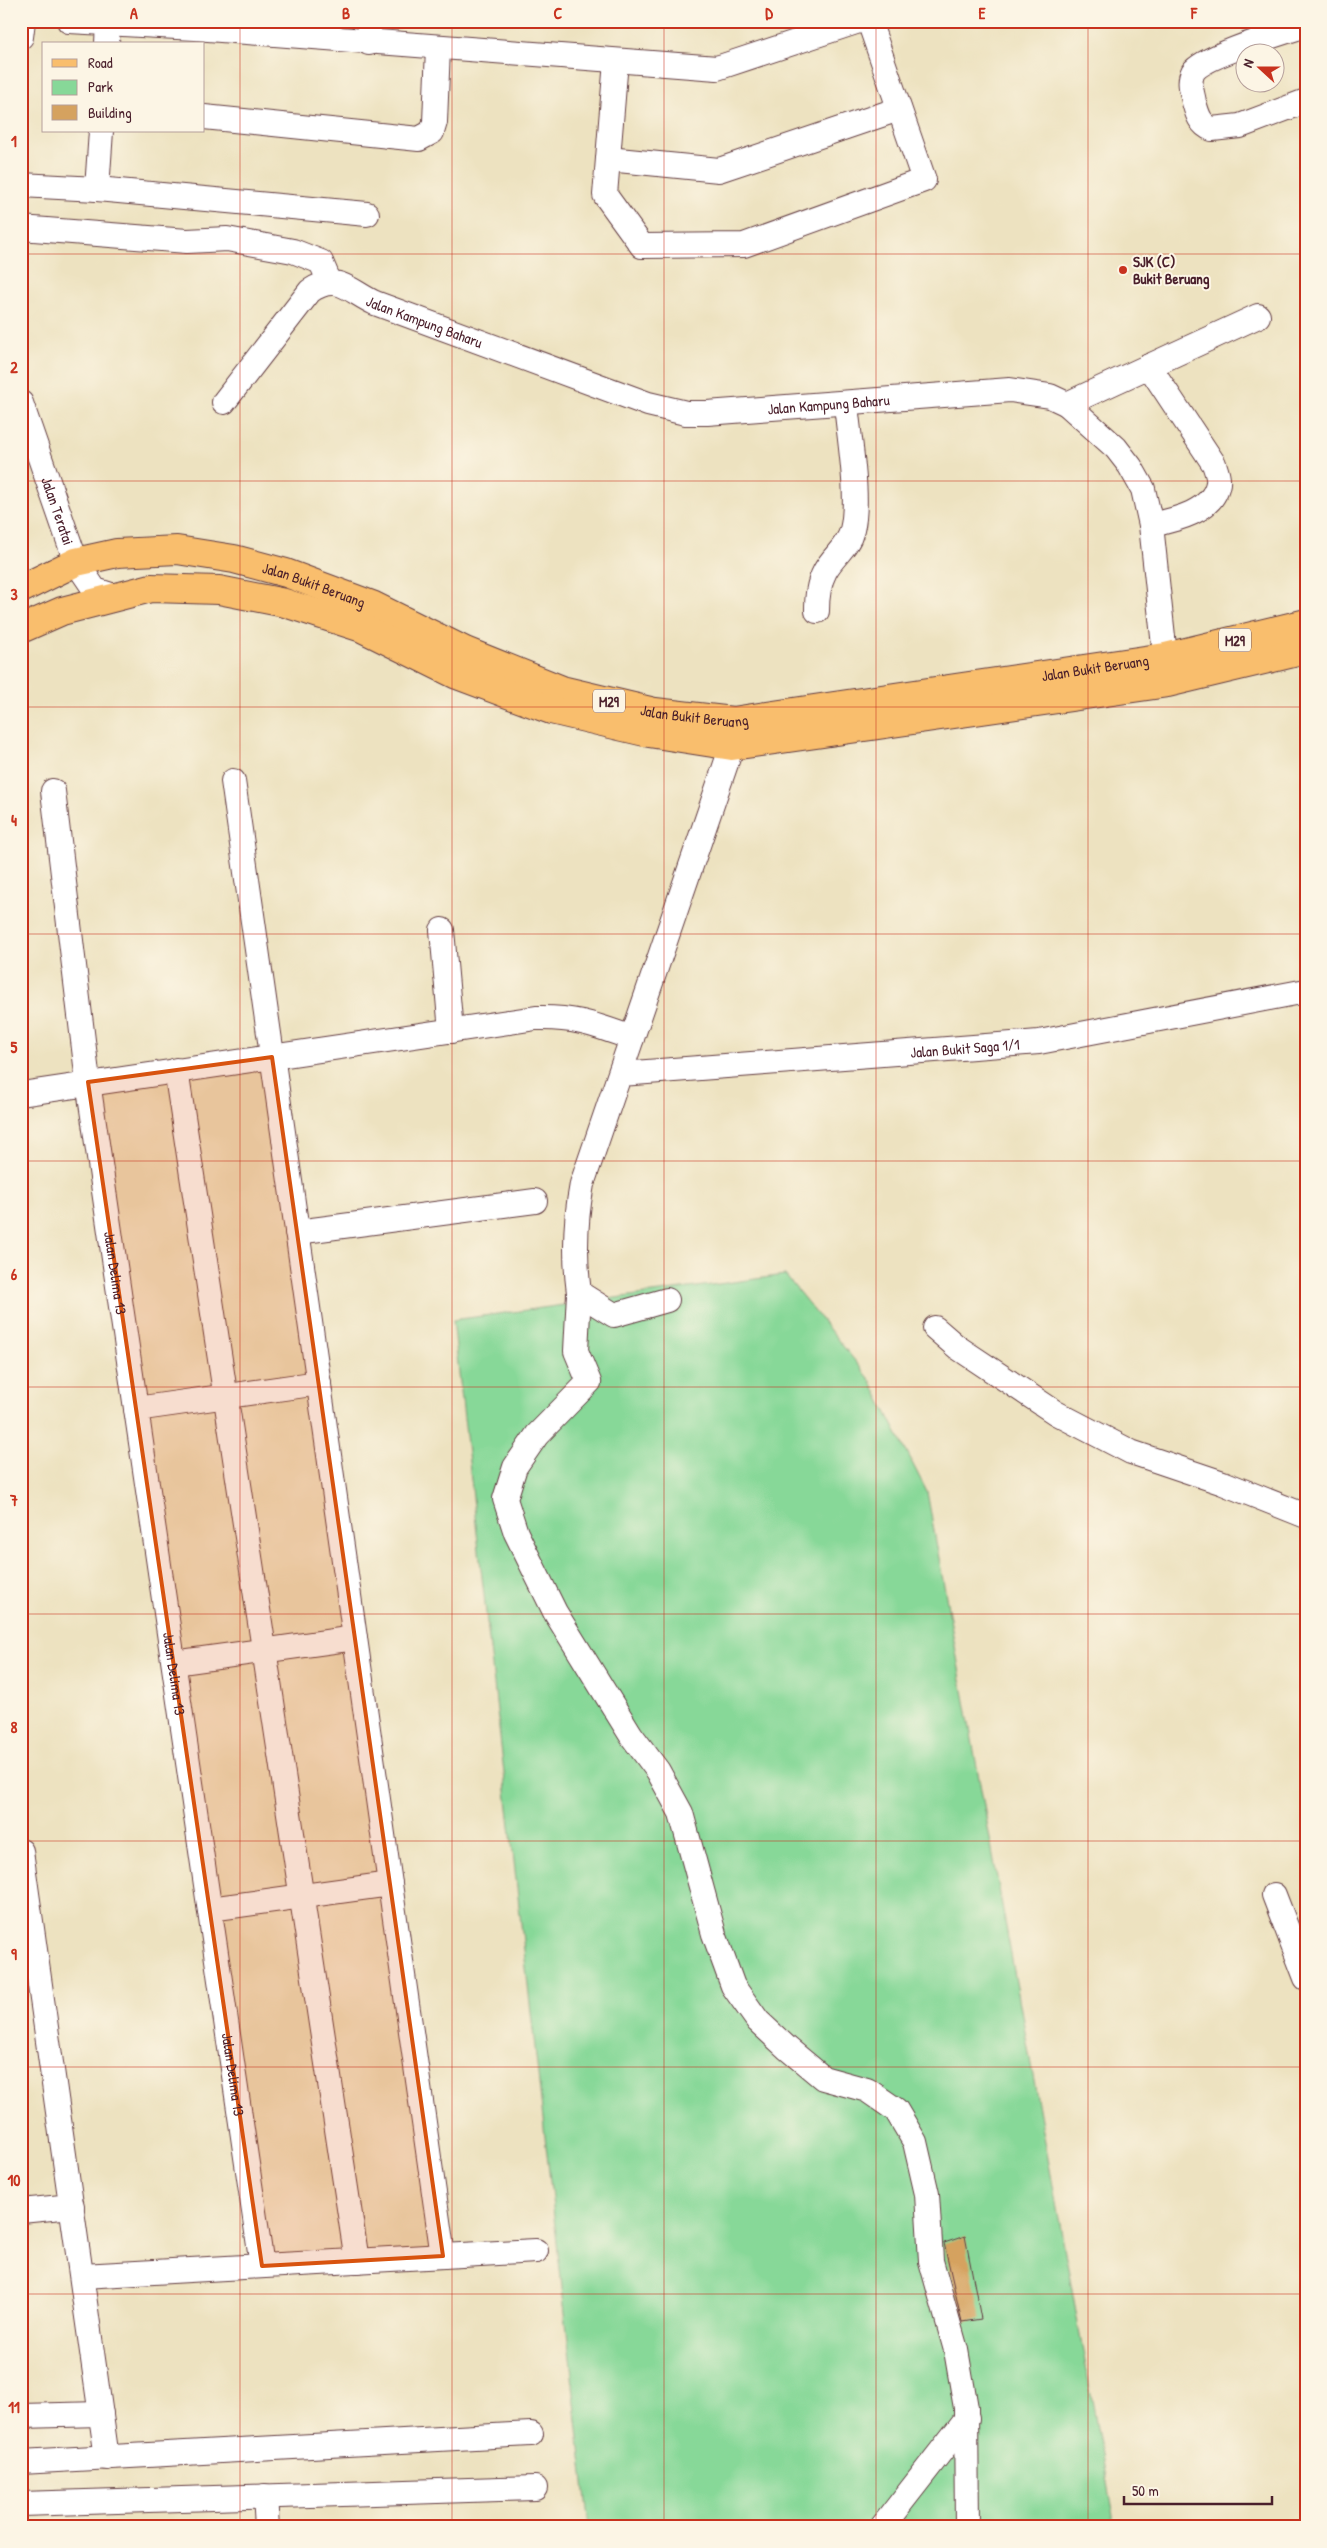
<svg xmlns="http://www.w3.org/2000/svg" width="1327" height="2548" font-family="'Patrick Hand',sans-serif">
  <rect width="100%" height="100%" fill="#fcf5e5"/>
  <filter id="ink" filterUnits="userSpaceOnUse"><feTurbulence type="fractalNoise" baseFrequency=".02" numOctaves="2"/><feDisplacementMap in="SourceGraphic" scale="10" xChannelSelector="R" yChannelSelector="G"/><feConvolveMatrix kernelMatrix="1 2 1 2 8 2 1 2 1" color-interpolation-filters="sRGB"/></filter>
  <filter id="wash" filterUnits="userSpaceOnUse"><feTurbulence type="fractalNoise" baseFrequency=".0096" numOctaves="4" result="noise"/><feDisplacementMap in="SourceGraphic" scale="20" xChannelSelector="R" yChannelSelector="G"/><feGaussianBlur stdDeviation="1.12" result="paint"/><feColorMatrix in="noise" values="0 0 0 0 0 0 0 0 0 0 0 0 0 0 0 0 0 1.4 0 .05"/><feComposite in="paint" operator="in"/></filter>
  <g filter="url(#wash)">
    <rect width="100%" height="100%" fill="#ede2c0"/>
    <!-- green -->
    <polygon fill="#87d898" stroke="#687c62" points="785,1275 869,1378 927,1492 1115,2527 589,2527 453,1320"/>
    <g id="blocks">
      <!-- building -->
      <polygon fill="#d5a25f" points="965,2236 981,2319 962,2322 944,2243"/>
    </g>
  </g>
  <g filter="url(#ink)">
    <use href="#blocks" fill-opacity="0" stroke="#623c41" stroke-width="1"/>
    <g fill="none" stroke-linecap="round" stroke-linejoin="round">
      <!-- minor casing -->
      <g stroke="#623c41" stroke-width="26">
        <g id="minor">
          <polyline points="69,21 195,28 717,68 859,21"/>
          <polyline points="369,21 369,43"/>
          <path d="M 1306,25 C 1285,32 1203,56 1193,72 C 1188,82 1192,91 1194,102 C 1197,113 1200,125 1212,129 L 1240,126 L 1306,101"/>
          <polyline points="21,37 23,21"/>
          <polyline points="107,44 108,21"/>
          <polyline points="616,61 605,195 642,246 744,245 924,180 869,21"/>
          <polyline points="204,117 419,139 432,132 435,122 438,48"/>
          <polyline points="608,159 719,170 899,109"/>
          <polyline points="21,185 97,189 367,214"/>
          <polyline points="97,189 101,131"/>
          <polyline points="21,228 187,241 227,239 293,251 321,262 329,281"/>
          <path d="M 1149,366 L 1214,464 C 1216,470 1219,477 1218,483 C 1213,512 1175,520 1151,525"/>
          <path id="s1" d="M 224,402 L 310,291 C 338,272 349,291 375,303 L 648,404 L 686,413 L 707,413 L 1010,390 L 1050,396 L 1067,404 L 1116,448 L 1130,466 L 1143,489 L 1151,525 L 1167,674"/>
          <path id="s2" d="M 21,403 L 76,562 L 95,590 L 114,596"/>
          <polyline points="1067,404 1258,316"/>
          <path d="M 817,611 C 817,597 818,584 825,571 C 833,556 848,547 852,530 C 860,499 849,438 846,404"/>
          <polyline points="233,781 443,2256"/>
          <path id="s3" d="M 53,791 L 88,1082 L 262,2266"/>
          <polyline points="442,930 451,1031"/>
          <polyline points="176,1070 357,2261"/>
          <path id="s4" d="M 621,1074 L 1039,1042 L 1306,991"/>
          <path d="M 21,1094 L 536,1018 C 576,1017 595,1025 632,1038"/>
          <polyline points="297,1232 535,1201"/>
          <polyline points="579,1293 576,1351 589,1382 537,1435 515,1467 505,1499 516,1533 555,1612 631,1735 658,1771 681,1813 714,1934 733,1986 758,2021 787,2048 823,2078 867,2090 896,2110 915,2142 927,2194 931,2261 956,2350 966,2408 967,2527"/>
          <path d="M 667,1300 L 614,1315 L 579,1293 C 574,1255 575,1221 582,1184 L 732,746"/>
          <polyline points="935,1328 957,1347 1056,1413 1131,1452 1223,1483 1306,1516"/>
          <polyline points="136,1409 319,1383"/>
          <polyline points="174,1663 355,1638"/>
          <polyline points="21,1851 107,2458"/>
          <polyline points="1274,1895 1306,1978"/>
          <polyline points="210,1909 390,1884"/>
          <polyline points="21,2211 72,2206"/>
          <polyline points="82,2276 536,2251"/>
          <polyline points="21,2416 101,2414"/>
          <polyline points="21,2462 531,2434"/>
          <polyline points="265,2496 267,2527"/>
          <polyline points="21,2504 535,2488"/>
          <polyline points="882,2527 967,2418"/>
        </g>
      </g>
      <!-- major casing -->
      <g stroke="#623c41" stroke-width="30">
        <g id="major">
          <path id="s5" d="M 21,589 L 76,562 L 117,553 L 177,550 L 234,559 L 286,573 L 372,605 L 465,651 L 562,690 L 655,712 L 733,721 L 1165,657 L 1306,623"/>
          <polyline points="21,629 62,611 151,588 219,590 285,603 362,628 457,675 551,710 649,733 732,746 1168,683 1306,650"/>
        </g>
      </g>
      <!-- minor -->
      <use href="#minor" stroke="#fff" stroke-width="24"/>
      <!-- major -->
      <use href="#major" stroke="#f9be6d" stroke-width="28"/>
    </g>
  </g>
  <!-- marked area -->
  <path fill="#d8530f" fill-opacity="0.2" stroke="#d8530f" stroke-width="4" stroke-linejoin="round" d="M 272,1057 L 443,2256 L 262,2266 L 88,1082 Z"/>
  <!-- grid -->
  <path fill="none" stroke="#c8321e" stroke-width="1" stroke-opacity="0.55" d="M 240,21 L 240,2527M 452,21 L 452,2527M 664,21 L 664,2527M 876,21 L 876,2527M 1088,21 L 1088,2527M 21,254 L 1306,254M 21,481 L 1306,481M 21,707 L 1306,707M 21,934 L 1306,934M 21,1161 L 1306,1161M 21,1387 L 1306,1387M 21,1614 L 1306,1614M 21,1841 L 1306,1841M 21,2067 L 1306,2067M 21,2294 L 1306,2294"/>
  <!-- markers -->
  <circle fill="#c8321e" stroke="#fcf5e5" stroke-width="2" cx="1123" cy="270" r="5"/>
  <g text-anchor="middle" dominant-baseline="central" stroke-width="4" stroke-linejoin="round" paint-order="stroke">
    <!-- shield labels -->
    <g fill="#fcf5e5" stroke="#7f5f63" stroke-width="1">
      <rect x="1219" y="628.5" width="32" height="23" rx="4"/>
      <rect x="593" y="689.5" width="32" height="23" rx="4"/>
    </g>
    <g font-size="14" font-weight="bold" fill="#4a1f2b">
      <text x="1235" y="640">M29</text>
      <text x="609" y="701">M29</text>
    </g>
    <!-- poi labels -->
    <g font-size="15" font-weight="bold" fill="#4a1f2b" stroke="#fcf5e5" text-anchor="start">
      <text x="1133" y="261">SJK (C)<tspan x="1133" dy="17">Bukit Beruang</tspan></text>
    </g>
    <!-- street labels -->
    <g font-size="15" fill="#4a1f2b" stroke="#fcf5e5">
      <text stroke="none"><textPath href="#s1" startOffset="265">Jalan Kampung Baharu</textPath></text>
      <text stroke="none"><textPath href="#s1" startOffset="685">Jalan Kampung Baharu</textPath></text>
      <text stroke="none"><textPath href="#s2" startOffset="114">Jalan Teratai</textPath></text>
      <text stroke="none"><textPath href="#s5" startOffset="305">Jalan Bukit Beruang</textPath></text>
      <text stroke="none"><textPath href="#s5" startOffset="1115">Jalan Bukit Beruang</textPath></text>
      <text stroke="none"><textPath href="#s5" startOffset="710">Jalan Bukit Beruang</textPath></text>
      <text stroke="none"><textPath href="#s4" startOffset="345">Jalan Bukit Saga 1/1</textPath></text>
      <text stroke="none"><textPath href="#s3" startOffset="486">Jalan Delima 13</textPath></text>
      <text stroke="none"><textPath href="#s3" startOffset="891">Jalan Delima 13</textPath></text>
      <text stroke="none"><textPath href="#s3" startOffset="1296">Jalan Delima 13</textPath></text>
    </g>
  </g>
  <!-- margin -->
  <rect width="1327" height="2548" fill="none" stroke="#fcf5e5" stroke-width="55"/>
  <!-- legend -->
  <rect x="42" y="42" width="162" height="90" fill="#fcf5e5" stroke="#b59f9b"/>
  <rect x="52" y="59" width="25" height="8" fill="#f9be6d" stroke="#b59f9b"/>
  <text x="88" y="68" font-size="15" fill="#4a1f2b">Road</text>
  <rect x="52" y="80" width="25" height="15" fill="#87d898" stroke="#b59f9b"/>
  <text x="88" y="92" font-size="15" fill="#4a1f2b">Park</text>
  <rect x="52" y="105" width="25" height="15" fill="#d5a25f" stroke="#b59f9b"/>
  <text x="88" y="118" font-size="15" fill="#4a1f2b">Building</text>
  <!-- north arrow -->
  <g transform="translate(1260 68) rotate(291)"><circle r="24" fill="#fcf5e5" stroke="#b59f9b"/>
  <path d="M0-4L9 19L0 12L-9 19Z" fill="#c8321e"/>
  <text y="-8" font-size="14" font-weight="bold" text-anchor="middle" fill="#4a1f2b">N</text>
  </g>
  <!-- scale -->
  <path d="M1124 2496v8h148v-8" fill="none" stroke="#4a1f2b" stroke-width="2.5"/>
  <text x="1132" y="2496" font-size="15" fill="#4a1f2b" stroke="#fcf5e5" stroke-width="4" paint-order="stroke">50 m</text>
  <rect x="28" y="28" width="1272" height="2492" fill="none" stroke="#c8321e" stroke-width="2"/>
  <g font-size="16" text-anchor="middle" font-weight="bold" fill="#c8321e">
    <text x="134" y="19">A</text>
    <text x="346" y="19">B</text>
    <text x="558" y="19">C</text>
    <text x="769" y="19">D</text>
    <text x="982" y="19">E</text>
    <text x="1194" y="19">F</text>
    <text x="14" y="147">1</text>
    <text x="14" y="373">2</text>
    <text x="14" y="600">3</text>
    <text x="14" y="826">4</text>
    <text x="14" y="1053">5</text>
    <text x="14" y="1280">6</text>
    <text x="14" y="1506">7</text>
    <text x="14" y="1733">8</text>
    <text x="14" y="1960">9</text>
    <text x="14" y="2186">10</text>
    <text x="14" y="2413">11</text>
  </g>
</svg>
